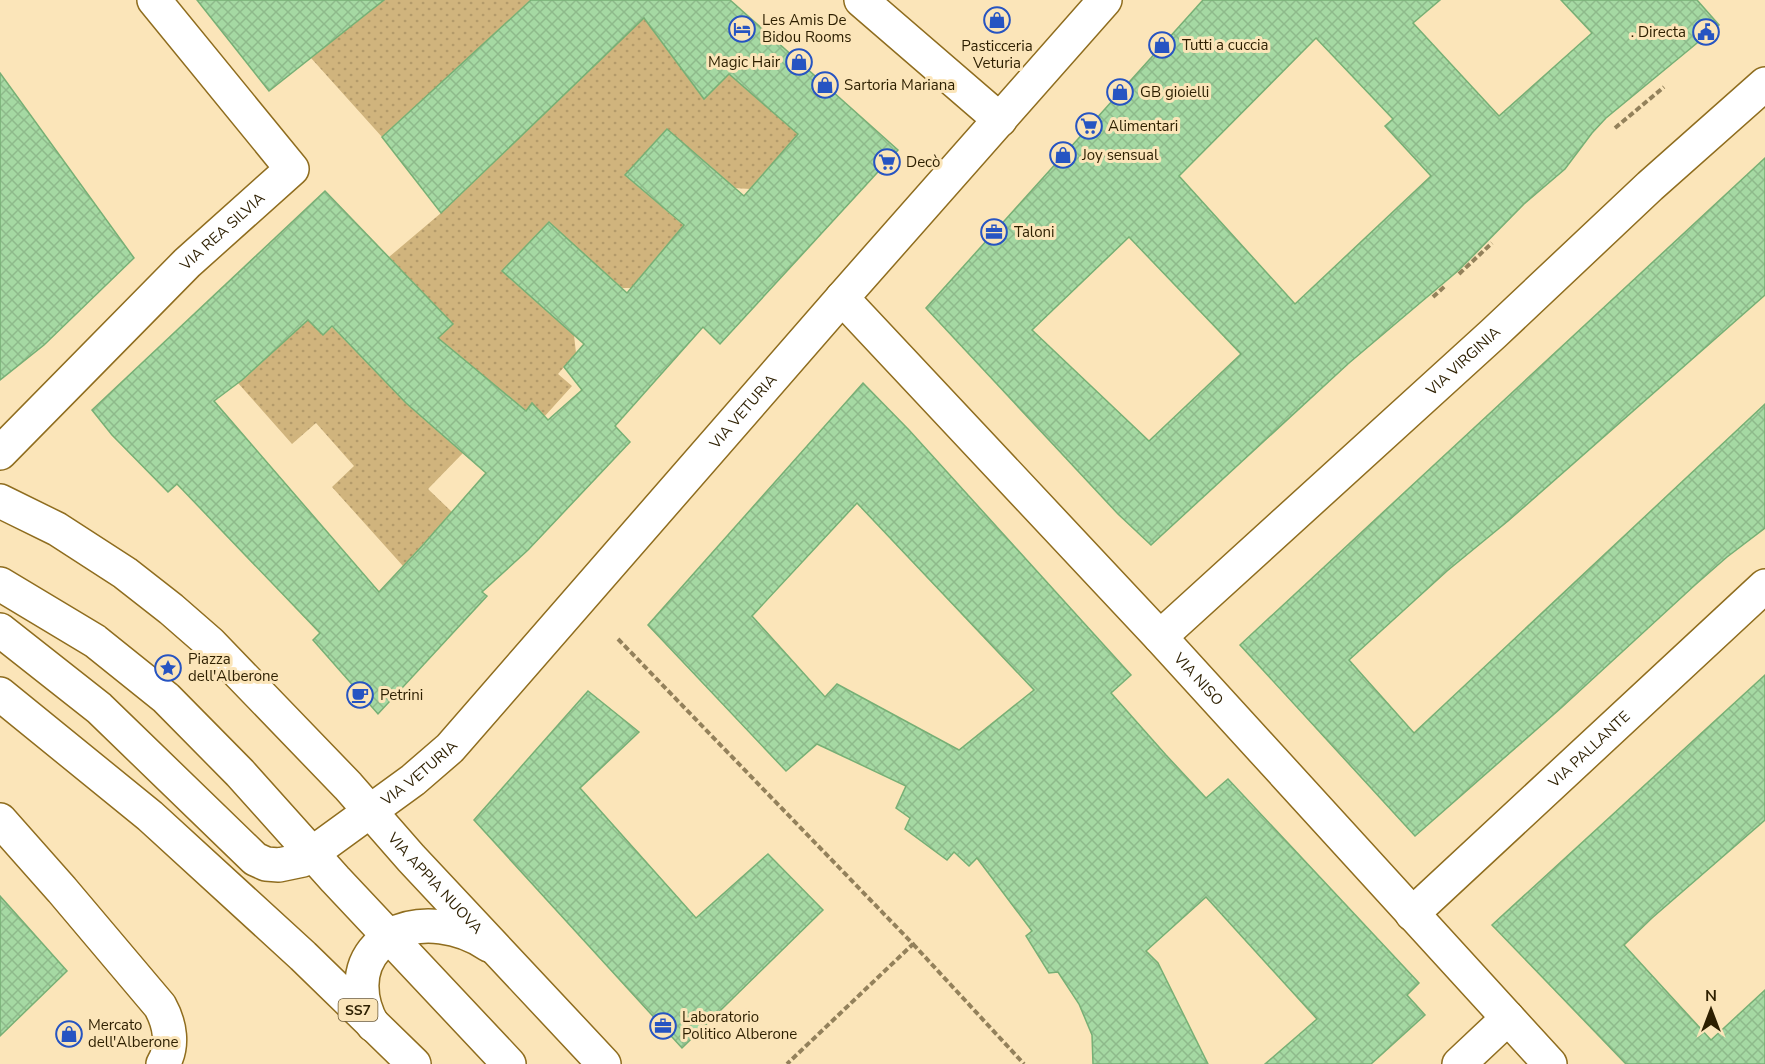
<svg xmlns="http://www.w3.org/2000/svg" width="1765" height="1064" font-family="'Nunito Sans',sans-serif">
  <defs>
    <pattern id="park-dots" width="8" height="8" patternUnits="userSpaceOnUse" patternTransform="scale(1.5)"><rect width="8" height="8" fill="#d0b47d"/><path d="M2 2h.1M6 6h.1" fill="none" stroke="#b39a6a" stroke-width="1.8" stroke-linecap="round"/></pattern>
    <pattern id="building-cross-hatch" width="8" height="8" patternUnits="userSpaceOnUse" patternTransform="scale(1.5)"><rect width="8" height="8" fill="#a5d9a3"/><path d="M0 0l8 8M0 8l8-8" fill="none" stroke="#8eba8b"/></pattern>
  </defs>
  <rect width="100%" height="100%" fill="#fbe5b9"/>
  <!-- park -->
  <g fill="url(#park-dots)">
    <polygon points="384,0 531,0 510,19 525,35 467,60 382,137 311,58"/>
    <polygon points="648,0 660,40 704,99 729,74 798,134 750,189 734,188 667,129 625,175 697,237 676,273 656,258 631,288 621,288 549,222 503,271 574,335 576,353 558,374 572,386 544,417 532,417 484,376 463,453 428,489 452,512 403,566 332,487 354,466 316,423 292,444 238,383 308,320 323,335 332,327 389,384 453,324 389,257 441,213 642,20"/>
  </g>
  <!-- building -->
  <g fill="url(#building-cross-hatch)" stroke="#77af75" stroke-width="1.5" fill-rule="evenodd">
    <polygon points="197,0 384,0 269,91"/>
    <path d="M 531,0 L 730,0 L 898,150 L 720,344 L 703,327 L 615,426 L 630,442 L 528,550 L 482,592 L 487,596 L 378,714 L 313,640 L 320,633 L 177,484 L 168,492 L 112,435 L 92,410 L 325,191 L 453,324 L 438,338 L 526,411 L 532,403 L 548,420 L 582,390 L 564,367 L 584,344 L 502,271 L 549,222 L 627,293 L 684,225 L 625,175 L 667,129 L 744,196 L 798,134 L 729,74 L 704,99 L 644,18 L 441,213 L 382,137 ZM 308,320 L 323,335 L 332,326 L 406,403 L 486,473 L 422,546 L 379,592 L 214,401 L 242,380 Z"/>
    <path d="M 1203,0 L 1440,0 L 1413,23 L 1499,116 L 1592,33 L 1561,0 L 1697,0 L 1719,25 L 1606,118 L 1592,133 L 1565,169 L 1524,204 L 1459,270 L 1349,363 L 1151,545 L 1118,514 L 926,308 ZM 1316,38 L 1393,119 L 1385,126 L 1431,176 L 1295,304 L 1179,176 ZM 1129,237 L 1241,354 L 1149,441 L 1032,330 Z"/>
    <polygon points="0,73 134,258 44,345 0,380"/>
    <polygon points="1765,158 1765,295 1508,521 1447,571 1349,660 1414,733 1765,404 1765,528 1727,557 1695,585 1561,708 1415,836 1240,645"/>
    <path d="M 863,383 L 909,430 L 1131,675 L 1111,693 L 1166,755 L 1206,798 L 1228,779 L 1419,983 L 1407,995 L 1425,1015 L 1371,1064 L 1265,1064 L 1317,1019 L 1206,897 L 1146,951 L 1158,963 L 1208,1064 L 1093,1064 L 1092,1035 L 1079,1004 L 1058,972 L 1049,973 L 1026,936 L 1032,931 L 977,858 L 969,866 L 954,852 L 947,860 L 905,829 L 910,818 L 896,808 L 906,786 L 817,744 L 786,771 L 648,625 ZM 857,503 L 1034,690 L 959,750 L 837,684 L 825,697 L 752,616 Z"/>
    <polygon points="1765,675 1765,820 1652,918 1624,945 1711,1040 1765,990 1765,1064 1626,1064 1492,925"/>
    <polygon points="588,691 639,732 580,788 696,918 768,854 823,910 682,1048 474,820"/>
    <polygon points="0,896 67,971 0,1036"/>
  </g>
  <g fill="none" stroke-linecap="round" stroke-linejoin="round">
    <!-- minor casing -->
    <g stroke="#8f6d1f" stroke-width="36">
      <g id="minor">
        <polyline points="861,0 1000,120"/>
        <path id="s1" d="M 842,298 L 1160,637 L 1550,1064"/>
        <path id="s2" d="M 0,453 L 187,263 L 292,169 L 154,0"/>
        <path id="s3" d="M 0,501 L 57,529 L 125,573 L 171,609 L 210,643 L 348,786 L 411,858 L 604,1064"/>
        <path id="s4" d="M 0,630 L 99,708 L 255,859 L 266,864 L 279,865 L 303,860 L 413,780 L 450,748 L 842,298 L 1105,0"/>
        <path id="s5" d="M 1160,637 L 1493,334 L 1650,186 L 1765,84"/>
        <path d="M 0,820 L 62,890 L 160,1006 C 170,1024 174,1046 163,1064"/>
        <path id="s6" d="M 1412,914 L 1765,586"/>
        <path d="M 373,1025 C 359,1001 356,969 377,947 C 381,943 386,938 391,935 C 421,919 461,926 489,945"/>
        <polyline points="1459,1064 1508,1018"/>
      </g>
    </g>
    <!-- major casing -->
    <g stroke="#8f6d1f" stroke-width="36">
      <g id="major">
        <polyline points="0,584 95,641 166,698 240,773 335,879 509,1064"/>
        <polyline points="0,694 150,816 303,956 414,1064"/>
      </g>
    </g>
    <!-- path -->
    <g stroke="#93815b" stroke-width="4" stroke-dasharray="6 3" stroke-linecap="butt">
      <polyline points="1615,128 1664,87"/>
      <polyline points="1459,274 1492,243"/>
      <polyline points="1433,297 1445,286"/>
      <polyline points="618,639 913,944 787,1064"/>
      <polyline points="913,944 1024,1064"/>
    </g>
    <!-- minor -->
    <use href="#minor" stroke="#fff" stroke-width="33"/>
    <!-- major -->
    <use href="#major" stroke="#fff" stroke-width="33"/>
  </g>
  <!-- icons -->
  <defs>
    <g id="shop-ring" transform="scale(1.35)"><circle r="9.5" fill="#fbe5b9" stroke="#2654c2" stroke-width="1.5"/><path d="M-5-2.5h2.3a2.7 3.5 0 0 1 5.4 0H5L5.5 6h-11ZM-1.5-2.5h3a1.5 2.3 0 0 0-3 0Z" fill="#2654c2"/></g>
    <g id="hotel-ring" transform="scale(1.35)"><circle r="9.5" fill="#fbe5b9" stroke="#2654c2" stroke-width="1.5"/><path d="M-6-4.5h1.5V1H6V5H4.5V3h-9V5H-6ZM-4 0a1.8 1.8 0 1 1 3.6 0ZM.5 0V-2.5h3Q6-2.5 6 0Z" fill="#2654c2"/></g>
    <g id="civic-ring" transform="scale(1.35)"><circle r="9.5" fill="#fbe5b9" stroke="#2654c2" stroke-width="1.5"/><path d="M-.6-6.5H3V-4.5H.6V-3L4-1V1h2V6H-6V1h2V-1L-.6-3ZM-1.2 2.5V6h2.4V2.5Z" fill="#2654c2"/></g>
    <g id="supermarket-ring" transform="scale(1.35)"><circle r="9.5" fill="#fbe5b9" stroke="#2654c2" stroke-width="1.5"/><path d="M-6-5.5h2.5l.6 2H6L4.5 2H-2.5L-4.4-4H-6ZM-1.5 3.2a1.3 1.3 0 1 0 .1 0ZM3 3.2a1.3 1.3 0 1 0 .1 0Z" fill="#2654c2"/></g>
    <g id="office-ring" transform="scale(1.35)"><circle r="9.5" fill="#fbe5b9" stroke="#2654c2" stroke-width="1.5"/><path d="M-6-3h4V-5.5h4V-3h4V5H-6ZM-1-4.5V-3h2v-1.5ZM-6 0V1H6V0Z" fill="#2654c2"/></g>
    <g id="sight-ring" transform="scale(1.35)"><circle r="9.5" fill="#fbe5b9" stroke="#2654c2" stroke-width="1.5"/><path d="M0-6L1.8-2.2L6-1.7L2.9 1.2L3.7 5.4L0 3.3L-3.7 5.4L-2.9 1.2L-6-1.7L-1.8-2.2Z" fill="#2654c2"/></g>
    <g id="cafe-ring" transform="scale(1.35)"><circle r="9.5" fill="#fbe5b9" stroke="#2654c2" stroke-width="1.5"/><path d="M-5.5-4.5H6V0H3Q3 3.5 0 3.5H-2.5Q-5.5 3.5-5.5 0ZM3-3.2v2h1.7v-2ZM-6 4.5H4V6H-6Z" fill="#2654c2"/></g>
  </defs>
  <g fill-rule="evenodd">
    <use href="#shop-ring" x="997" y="20"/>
    <use href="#hotel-ring" x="742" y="29"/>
    <use href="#civic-ring" x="1706" y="32"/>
    <use href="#shop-ring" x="1162" y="45"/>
    <use href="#shop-ring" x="799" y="62"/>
    <use href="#shop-ring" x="825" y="85"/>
    <use href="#shop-ring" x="1120" y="92"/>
    <use href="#supermarket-ring" x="1089" y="126"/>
    <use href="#shop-ring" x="1063" y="155"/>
    <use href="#supermarket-ring" x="887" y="162"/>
    <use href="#office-ring" x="994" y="232"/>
    <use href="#sight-ring" x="168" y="668"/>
    <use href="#cafe-ring" x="360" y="695"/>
    <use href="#office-ring" x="663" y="1026"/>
    <use href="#shop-ring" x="69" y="1034"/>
  </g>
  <g text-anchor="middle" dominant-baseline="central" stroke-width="6" stroke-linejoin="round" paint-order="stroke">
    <!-- shield labels -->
    <rect fill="#fbe5b9" stroke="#6b5a38" stroke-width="1.5" x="338.5" y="999" width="39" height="22" rx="4.5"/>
    <g font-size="14" font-weight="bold" fill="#2d1f00">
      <text x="358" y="1010">SS7</text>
    </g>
    <!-- poi labels -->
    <g font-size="15" fill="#2d1f00" stroke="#fbe5b9" text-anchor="start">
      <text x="762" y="20">Les Amis De<tspan x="762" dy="17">Bidou Rooms</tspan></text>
      <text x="1686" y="32" text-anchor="end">. Directa</text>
      <text x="1182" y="45">Tutti a cuccia</text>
      <text x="997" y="46" text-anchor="middle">Pasticceria<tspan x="997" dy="17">Veturia</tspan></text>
      <text x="780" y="62" text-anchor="end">Magic Hair</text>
      <text x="844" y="85">Sartoria Mariana</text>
      <text x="1140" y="92">GB gioielli</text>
      <text x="1108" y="126">Alimentari</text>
      <text x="1082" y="155">Joy sensual</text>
      <text x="906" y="162">Decò</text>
      <text x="1014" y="232">Taloni</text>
      <text x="188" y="659">Piazza<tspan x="188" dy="17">dell'Alberone</tspan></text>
      <text x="380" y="695">Petrini</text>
      <text x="682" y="1017">Laboratorio<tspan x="682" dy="17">Politico Alberone</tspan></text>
      <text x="88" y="1025">Mercato<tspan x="88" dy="17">dell'Alberone</tspan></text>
    </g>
    <!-- street labels -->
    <g font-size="15" fill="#2d1f00" stroke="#fbe5b9">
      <text stroke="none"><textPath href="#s2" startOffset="314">VIA REA SILVIA</textPath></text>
      <text stroke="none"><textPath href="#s5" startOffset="410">VIA VIRGINIA</textPath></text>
      <text stroke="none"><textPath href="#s4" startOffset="1024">VIA VETURIA</textPath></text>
      <text stroke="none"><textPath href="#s1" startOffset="522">VIA NISO</textPath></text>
      <text stroke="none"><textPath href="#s6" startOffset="242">VIA PALLANTE</textPath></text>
      <text stroke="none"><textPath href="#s4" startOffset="538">VIA VETURIA</textPath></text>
      <text stroke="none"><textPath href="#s3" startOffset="584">VIA APPIA NUOVA</textPath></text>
    </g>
  </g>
  <!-- north arrow -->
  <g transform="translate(1711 1010)" stroke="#fbe5b9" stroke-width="4.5" paint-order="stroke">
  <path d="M0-4.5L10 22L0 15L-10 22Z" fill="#2d1f00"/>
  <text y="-9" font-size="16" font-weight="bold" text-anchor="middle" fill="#2d1f00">N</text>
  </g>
</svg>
